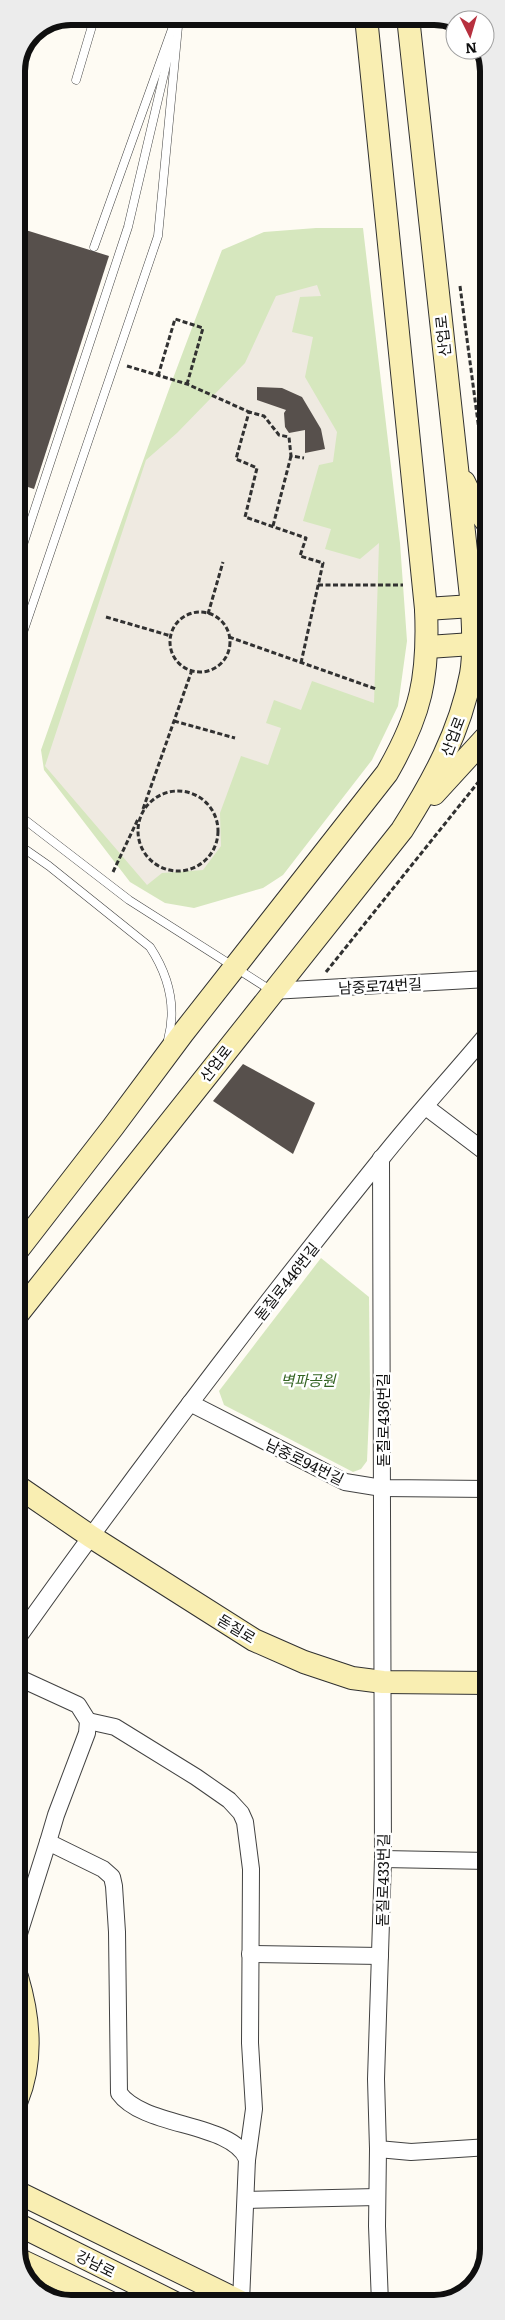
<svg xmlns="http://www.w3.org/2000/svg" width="505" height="2320" font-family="Literata,'Noto Sans KR',serif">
  <rect width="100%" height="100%" fill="#fefbf3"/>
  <!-- green -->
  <g fill="#d6e7be">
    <path d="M 316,228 L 363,228 L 400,543 L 407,641 L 398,706 L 372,760 L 283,875 L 263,888 L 194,908 L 165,903 L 130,882 L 44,770 L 41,750 C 100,583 157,415 222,250 L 264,232 Z"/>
    <polygon points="321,1258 369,1297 370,1392 367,1461 361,1469 353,1472 224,1405 219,1391"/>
  </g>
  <!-- plaza -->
  <polygon fill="#efeae1" points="317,285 321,296 300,297 292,332 313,337 305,377 337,432 333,462 319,465 303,521 331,529 325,549 360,559 379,543 374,703 312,681 301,710 274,700 266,723 281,728 268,765 241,756 220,813 221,846 203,870 162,873 147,885 45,766 146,460 177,433 245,363 276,296"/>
  <!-- building -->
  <g fill="#57504c">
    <polygon points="16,227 109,256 34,489 16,483"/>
    <polygon points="257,387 282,388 302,397 321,429 325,449 305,453 305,430 289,433 285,427 284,413 286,410 257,400"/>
    <polygon points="243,1064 315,1103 293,1154 213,1101"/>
  </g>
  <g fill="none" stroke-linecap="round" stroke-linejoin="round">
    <!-- lane casing -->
    <g stroke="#424242" stroke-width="9">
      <g id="lane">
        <polyline points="76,80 95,16"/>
        <polyline points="94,247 176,18"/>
        <polyline points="16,487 17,486"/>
        <polyline points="16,566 128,227 172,40"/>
        <polyline points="16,629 29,613"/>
        <polyline points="16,653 158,236 179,16"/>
        <polyline points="16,813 129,900 272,991"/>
        <path d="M 16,843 L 49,866 L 150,947 C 169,976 177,1006 168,1040"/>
      </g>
    </g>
    <!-- street casing -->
    <g stroke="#424242" stroke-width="18">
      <g id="street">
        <polyline points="272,991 488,979"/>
        <polyline points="426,1107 488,1154"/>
        <polyline points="381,1158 383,1859 376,2079 378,2149 411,2152 489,2147"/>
        <polyline points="190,1403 345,1482 382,1488 489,1489"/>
        <path d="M 17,1639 C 133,1476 255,1315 381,1159 C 415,1116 453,1075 488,1033"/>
        <path d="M 17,1677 L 78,1705 L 88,1721 L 87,1733 L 56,1815 L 48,1842 L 103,1869 L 112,1877 L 114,1886 L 117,1932 L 119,2093 C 144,2128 231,2122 247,2159 L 241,2302"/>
        <polyline points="88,1721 115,1727 196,1777 229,1800 241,1813 245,1822 251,1869 250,2043 254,2109 247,2160"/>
        <polyline points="383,1859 489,1861"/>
        <polyline points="17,1940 48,1842"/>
        <polyline points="250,1954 380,1956"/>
        <polyline points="378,2149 377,2226 380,2303"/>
        <polyline points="246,2200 377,2197"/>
      </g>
    </g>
    <!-- secondary casing -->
    <g stroke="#313131" stroke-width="24">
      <g id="secondary">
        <polyline points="464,482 477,509 488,524"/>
        <polyline points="426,609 488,605"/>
        <polyline points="428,647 487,643"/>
        <polyline points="434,794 488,735"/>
        <path d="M 17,1251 L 113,1127 L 183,1033 L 387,773 C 421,714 429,677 426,609 L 366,17"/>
        <path d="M 17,1315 L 402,830 C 433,781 460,732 471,674 C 475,652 473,628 472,606 L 408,17"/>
        <polyline points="17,1486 90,1536 254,1640 304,1662 352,1678 383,1682 489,1683"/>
        <path d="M 17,1977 C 29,2017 33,2061 17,2100"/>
        <polyline points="17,2192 243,2303"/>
        <polyline points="17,2224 175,2303"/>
        <polyline points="18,2259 111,2303"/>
      </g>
    </g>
    <!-- path -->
    <g stroke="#313131" stroke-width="3" stroke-dasharray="5 2.5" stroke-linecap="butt">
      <polyline points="460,286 484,468 488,479"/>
      <polyline points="127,366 187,384 249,412"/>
      <polyline points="158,376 175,319 203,328 187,384"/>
      <polyline points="273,526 291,456"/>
      <polyline points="318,585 403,585"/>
      <circle cx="200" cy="642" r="30"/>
      <polyline points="208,614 223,562"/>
      <polyline points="106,617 171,636"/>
      <polyline points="229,637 376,689"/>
      <polyline points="301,663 323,563 300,556 306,538 245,517 257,468 236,459 249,412 264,416 279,435 289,437 291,456 304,458"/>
      <polyline points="174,721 235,738"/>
      <circle cx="178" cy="831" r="40"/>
      <polyline points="143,809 192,670"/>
      <polyline points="113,872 138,819"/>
      <polyline points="326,972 488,770"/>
    </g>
    <!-- lane -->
    <use href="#lane" stroke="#fff" stroke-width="8"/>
    <!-- street -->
    <use href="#street" stroke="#fff" stroke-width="16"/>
    <!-- secondary -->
    <use href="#secondary" stroke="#f9eeb2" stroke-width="22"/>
  </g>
  <g text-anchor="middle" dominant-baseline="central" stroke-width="5" stroke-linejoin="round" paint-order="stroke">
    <!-- street labels -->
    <g font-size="15" fill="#0f0f0f" stroke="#fff">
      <text transform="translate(442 336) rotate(-96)">산업로</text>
      <text transform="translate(452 736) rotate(-69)">산업로</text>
      <text transform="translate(380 985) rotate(-3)">남중로74번길</text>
      <text transform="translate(215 1063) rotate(-52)">산업로</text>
      <text transform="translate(286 1281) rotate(-52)">돋질로446번길</text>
      <text transform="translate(382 1420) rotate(-90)">돋질로436번길</text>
      <text transform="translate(305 1461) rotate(26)">남중로94번길</text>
      <text transform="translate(237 1628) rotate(31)">돋질로</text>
      <text transform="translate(382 1880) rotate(-89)">돋질로433번길</text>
      <text transform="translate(96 2263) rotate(27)">강남로</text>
    </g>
    <!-- park labels -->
    <g font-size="15" font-style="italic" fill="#346423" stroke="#fff">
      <text x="308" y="1379">벽파공원</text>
    </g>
  </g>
  <!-- crop -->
  <path d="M0 0H505V2320H0ZM71 25H434A46 46 0 0 1 480 71V2249A46 46 0 0 1 434 2295H71A46 46 0 0 1 25 2249V71A46 46 0 0 1 71 25Z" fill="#ececec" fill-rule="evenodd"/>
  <path fill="none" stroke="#0f0f0f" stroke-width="6" d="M71 25H434A46 46 0 0 1 480 71V2249A46 46 0 0 1 434 2295H71A46 46 0 0 1 25 2249V71A46 46 0 0 1 71 25Z"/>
  <!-- north arrow -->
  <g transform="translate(470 35) rotate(175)"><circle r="24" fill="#ffffff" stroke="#9f9f9f"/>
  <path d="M0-4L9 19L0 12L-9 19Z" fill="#b7303e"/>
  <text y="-8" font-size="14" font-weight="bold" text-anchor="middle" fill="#0f0f0f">N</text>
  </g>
</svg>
